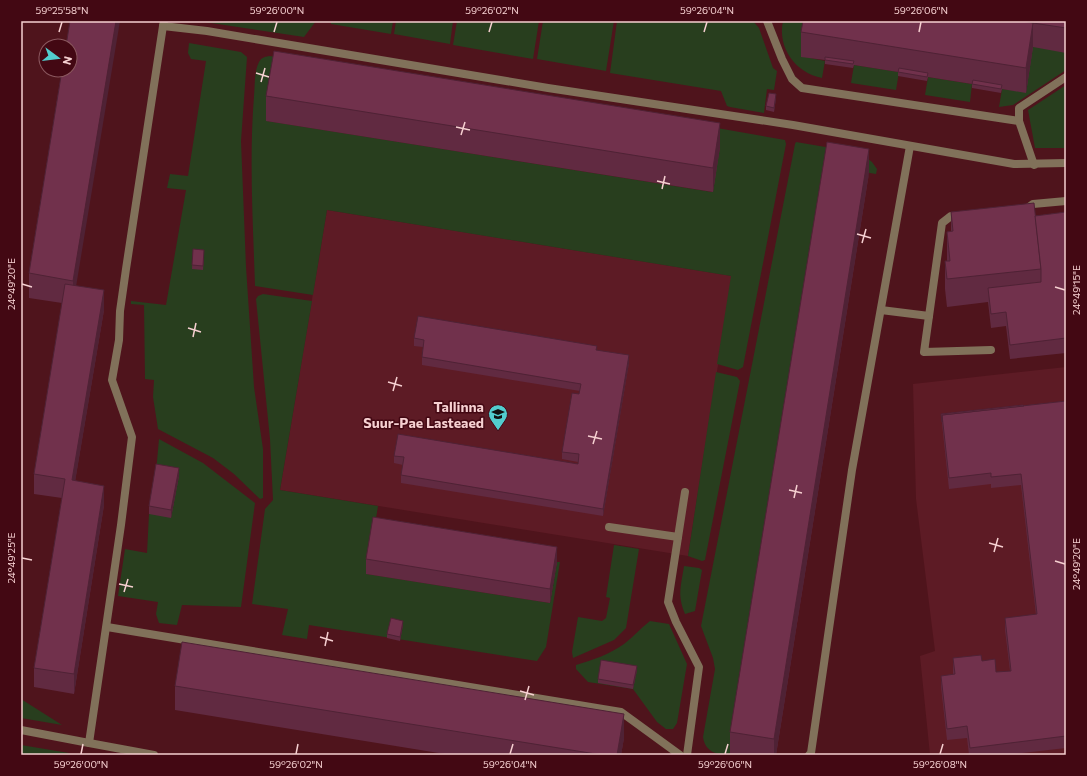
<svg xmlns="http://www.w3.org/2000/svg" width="1087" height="776" font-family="Commissioner,sans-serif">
  <rect width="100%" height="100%" fill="#4f141c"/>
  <!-- built -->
  <g fill="#5d1b25">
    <polygon points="327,210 732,276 688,556 280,490"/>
    <polygon points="1066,367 1066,755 930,755 920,656 935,651 916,499 913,384"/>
  </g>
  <!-- green -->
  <g fill="#283e1e">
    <polygon points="198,21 316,21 304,37"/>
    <polygon points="331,21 393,21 391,34 331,24"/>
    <polygon points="396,21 453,21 450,44 394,34"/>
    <polygon points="457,21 539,21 533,59 453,45"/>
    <polygon points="543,21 614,21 606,71 537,59"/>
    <polygon points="617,21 753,21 759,28 773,68 777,71 774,90 767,89 764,113 730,107 727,106 721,91 610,73"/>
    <path d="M 783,21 L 807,21 L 801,56 L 825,61 L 822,78 C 796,73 777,48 783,21 Z"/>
    <polygon points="1004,21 1038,21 1066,53 1066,70 1013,105 999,107 1002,89 1026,92"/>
    <polygon points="189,43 241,52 247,57 241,141 246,267 254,387 263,449 263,498 260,499 234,474 213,458 158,429 153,397 154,380 145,379 144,305 131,304 131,301 166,305 186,190 167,188 170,174 188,176 206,61 191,59 188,53"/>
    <path d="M 269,56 L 300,60 L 267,121 L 712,192 L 720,147 L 700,125 L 785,140 L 786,144 L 743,367 L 738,370 L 717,364 L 731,276 L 327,210 L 313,295 L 255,286 C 253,223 249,159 254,96 C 255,86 254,71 259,62 C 261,58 264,57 269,56 Z"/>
    <polygon points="854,65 899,72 896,90 851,83"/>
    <polygon points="928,77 972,84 970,102 925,95"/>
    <polygon points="1066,85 1066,148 1035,148 1028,110"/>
    <path d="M 796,142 L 861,153 L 872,162 L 877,169 L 876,174 L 827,166 L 730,755 C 717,755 705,752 703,737 L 715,669 L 713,658 L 701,626 L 795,144 Z"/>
    <polygon points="263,294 312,301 280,490 378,506 367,574 550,603 557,562 560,562 546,647 537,661 309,625 307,639 282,635 288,609 252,604 265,509 273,500 270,439 256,299 258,296"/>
    <polygon points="716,372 737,377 740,381 705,560 702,561 688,556"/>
    <polygon points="159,439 203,463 255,503 241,607 182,605 177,625 159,623 156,614 158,602 118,596 125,549 147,553 149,514 156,472"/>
    <polygon points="614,545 639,549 626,628 614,640 573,658 572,652 578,617 602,621 606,618 610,598 606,597"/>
    <path d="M 684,566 L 699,568 L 702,570 L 695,611 L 685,614 C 677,595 681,586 684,566 Z"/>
    <path d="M 650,621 L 669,624 L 687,664 L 677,723 L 673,729 L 666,729 L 657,722 L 633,689 L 588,682 L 576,669 L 576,665 C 593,660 610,654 624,644 C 633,637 641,628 650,621 Z"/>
    <polygon points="21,699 62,725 21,718"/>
    <polygon points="21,745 69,753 68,755 21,755"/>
  </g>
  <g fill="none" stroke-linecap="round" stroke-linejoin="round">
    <!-- service -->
    <g stroke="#81715a" stroke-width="8">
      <polyline points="767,21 782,59 792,79 802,88 1019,121 1034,165"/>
      <polyline points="1019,121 1019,108 1066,77"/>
      <polyline points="1025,210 1033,204 1066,201"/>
      <polyline points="961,217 951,216 942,223 924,352 991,350"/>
      <polyline points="881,310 929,316"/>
      <polyline points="685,492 668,602 676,622 699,667 687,755"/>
      <polyline points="609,527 678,537"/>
    </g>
    <!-- minor -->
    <g stroke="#81715a" stroke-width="8">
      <polyline points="164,21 163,26 207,31 548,88 793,125 1014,164 1066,163"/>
      <polyline points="107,627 621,712 680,755"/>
      <polyline points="21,730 89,743 121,525 132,437 112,380 119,340 120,311 126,269 163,26"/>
      <polyline points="89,743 154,755"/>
      <polyline points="809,755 811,753 852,470 910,146"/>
    </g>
  </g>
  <!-- wall -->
  <g fill="#612a41">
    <polygon points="1066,21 1066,53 1033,47 1026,93 1002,89 1001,93 972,88 972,84 928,77 927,81 898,76 898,72 854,65 853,68 825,64 825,60 801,57 801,32 1033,23"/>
    <polygon points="62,70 76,286 104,310 75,481 104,505 74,694 34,687 34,668 62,498 34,494 34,474 62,303 29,298 29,273"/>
    <polygon points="266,96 720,147 713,192 266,121"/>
    <polygon points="776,98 774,112 766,110 766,106"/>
    <polygon points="869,173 776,755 730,755 730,732"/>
    <polygon points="951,212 1035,216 1066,212 1066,353 1010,359 1006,326 991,328 988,302 947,307 945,289 945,261 947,261 947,232 951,231"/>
    <polygon points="193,249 204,254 203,270 192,269"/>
    <polygon points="414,338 597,350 629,363 603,516 401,483 401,475 403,465 394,463 394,456 578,464 578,462 562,459 562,452 580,391 422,365 422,357 423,347 414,346"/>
    <polygon points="1066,401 1066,748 1004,755 969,755 967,738 947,740 941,687 941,676 953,675 953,658 982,661 996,672 1010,671 1005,630 1005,618 1036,615 1021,485 991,488 991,484 949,489 941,414"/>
    <polygon points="179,476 171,518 149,514 149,506"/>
    <polygon points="366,559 557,562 550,603 366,574"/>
    <polygon points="403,625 400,641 387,638 387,634"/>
    <polygon points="637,670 633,689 598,683 598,679"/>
    <polygon points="175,686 624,738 621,755 451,755 175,710"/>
  </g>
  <!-- shaded-wall -->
  <g fill="#4f2235">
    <polygon points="116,21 120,21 73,305 73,281"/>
    <polygon points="1033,23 1033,47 1026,93 1026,68"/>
    <polygon points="776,94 776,98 774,112 774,108"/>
    <polygon points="720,123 720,147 713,192 713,168"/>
    <polygon points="869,149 869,173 776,755 774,755 774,739"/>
    <polygon points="104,290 104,310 72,500 72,480"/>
    <polygon points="629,355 629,363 603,516 603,509"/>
    <polygon points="179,468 179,476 171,518 171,510"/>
    <polygon points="104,486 104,505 74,694 74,674"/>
    <polygon points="557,547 557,562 550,603 550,589"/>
    <polygon points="403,621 403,625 400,641 400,637"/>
    <polygon points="637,666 637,670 633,689 633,685"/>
    <polygon points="624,714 624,738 621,755 617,755"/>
  </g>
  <!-- building -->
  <g fill="#71314c" stroke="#4f2235">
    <polygon points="70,21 116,21 73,281 29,273 62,70 70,70 70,46 66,46"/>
    <polygon points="803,21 1022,21 1033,23 1026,68 801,32"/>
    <polygon points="1034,21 1066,21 1066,28 1033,23"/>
    <polygon points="274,51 720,123 713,168 266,96"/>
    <polygon points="825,57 854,61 853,64 825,60"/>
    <polygon points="899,68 928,73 927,77 898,72"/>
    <polygon points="973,80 1002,85 1001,89 972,84"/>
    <polygon points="769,93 776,94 774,108 766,106"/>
    <polygon points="827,142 869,149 774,739 730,732"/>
    <polygon points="1034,203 1041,269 947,279 945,261 950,261 947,232 953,231 951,212"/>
    <polygon points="1066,212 1066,338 1010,345 1006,312 991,314 988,288 1041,282 1041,269 1035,216"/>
    <polygon points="193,249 204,250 203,266 192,265"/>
    <polygon points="65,284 104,290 72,480 104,486 74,674 34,668 65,479 34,474"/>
    <polygon points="418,316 597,346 596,350 629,355 603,509 401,475 404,457 394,456 398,434 578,464 579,454 562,452 572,393 579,394 581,384 422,357 424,340 414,338"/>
    <polygon points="1066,401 1066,736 970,748 967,726 947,729 941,676 955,674 953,658 981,655 982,661 995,659 996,672 1011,671 1005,618 1037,614 1021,474 991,477 991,473 949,478 942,415"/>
    <polygon points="1023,405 1024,406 942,415 942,422 941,414"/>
    <polygon points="156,464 179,468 171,510 149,506"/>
    <polygon points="373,517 557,547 550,589 366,559"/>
    <polygon points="391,618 403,621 400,637 387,634"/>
    <polygon points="182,642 624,714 617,755 602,755 175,686"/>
    <polygon points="601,660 637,666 633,685 598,679"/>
  </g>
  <!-- ticks -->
  <path fill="none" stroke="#f6d0d1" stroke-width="1.5" d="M 59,32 L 62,22M 274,32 L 277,22M 489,32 L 492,22M 704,32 L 707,22M 919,32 L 921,22M 256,73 L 269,77M 261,82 L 265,68M 456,127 L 470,130M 461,135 L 465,122M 657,181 L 670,184M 662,189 L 665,176M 857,234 L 871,238M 862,243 L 866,229M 22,284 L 32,287M 1055,287 L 1065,290M 188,328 L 201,332M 193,337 L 196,323M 388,382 L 402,386M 393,391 L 397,377M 588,436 L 602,439M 593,444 L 597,431M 789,490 L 802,493M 794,498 L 797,485M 989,543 L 1003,547M 994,552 L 998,538M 22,558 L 32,560M 1055,561 L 1065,564M 119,584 L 133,587M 124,592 L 128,579M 320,637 L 333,641M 325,646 L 328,632M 520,691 L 534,695M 525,700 L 529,686M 81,754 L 83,744M 296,754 L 298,744M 510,754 L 513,744M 725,754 L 728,744M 940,754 L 943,744"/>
  <!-- icons -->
  <defs>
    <g id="school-pin" transform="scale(1)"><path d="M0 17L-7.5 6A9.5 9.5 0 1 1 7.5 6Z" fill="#52cdce" stroke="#430813"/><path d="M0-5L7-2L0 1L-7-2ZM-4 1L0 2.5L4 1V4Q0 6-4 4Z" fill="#111"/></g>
  </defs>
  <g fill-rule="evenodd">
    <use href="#school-pin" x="498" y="414"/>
  </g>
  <g text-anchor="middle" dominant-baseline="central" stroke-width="3" stroke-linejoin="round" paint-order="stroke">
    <!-- poi labels -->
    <g font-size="14" font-weight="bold" fill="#f6d0d1" stroke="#430813" text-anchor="end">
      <text x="484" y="406">Tallinna<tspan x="484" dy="16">Suur-Pae Lasteaed</tspan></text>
    </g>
  </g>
  <!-- border -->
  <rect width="1087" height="776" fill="none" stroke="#430813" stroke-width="44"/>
  <!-- north arrow -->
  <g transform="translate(58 58) rotate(105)"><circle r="19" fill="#430813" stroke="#8b585f"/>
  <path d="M0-3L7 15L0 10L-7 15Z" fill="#52cdce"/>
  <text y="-6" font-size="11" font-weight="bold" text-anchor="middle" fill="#f6d0d1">N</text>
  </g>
  <rect x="22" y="22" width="1043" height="732" fill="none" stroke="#f6d0d1" stroke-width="1.5"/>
  <g font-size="10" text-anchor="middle" fill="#f6d0d1">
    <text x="62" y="14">59°25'58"N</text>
    <text x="277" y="14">59°26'00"N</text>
    <text x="492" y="14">59°26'02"N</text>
    <text x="707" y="14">59°26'04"N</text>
    <text x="921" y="14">59°26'06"N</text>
    <text transform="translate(11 284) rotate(-90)" y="4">24°49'20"E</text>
    <text transform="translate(1076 290) rotate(-90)" y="4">24°49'15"E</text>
    <text transform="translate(11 558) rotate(-90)" y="4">24°49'25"E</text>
    <text transform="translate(1076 564) rotate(-90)" y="4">24°49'20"E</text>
    <text x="81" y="768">59°26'00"N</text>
    <text x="296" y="768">59°26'02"N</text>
    <text x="510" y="768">59°26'04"N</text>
    <text x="725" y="768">59°26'06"N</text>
    <text x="940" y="768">59°26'08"N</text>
  </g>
</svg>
